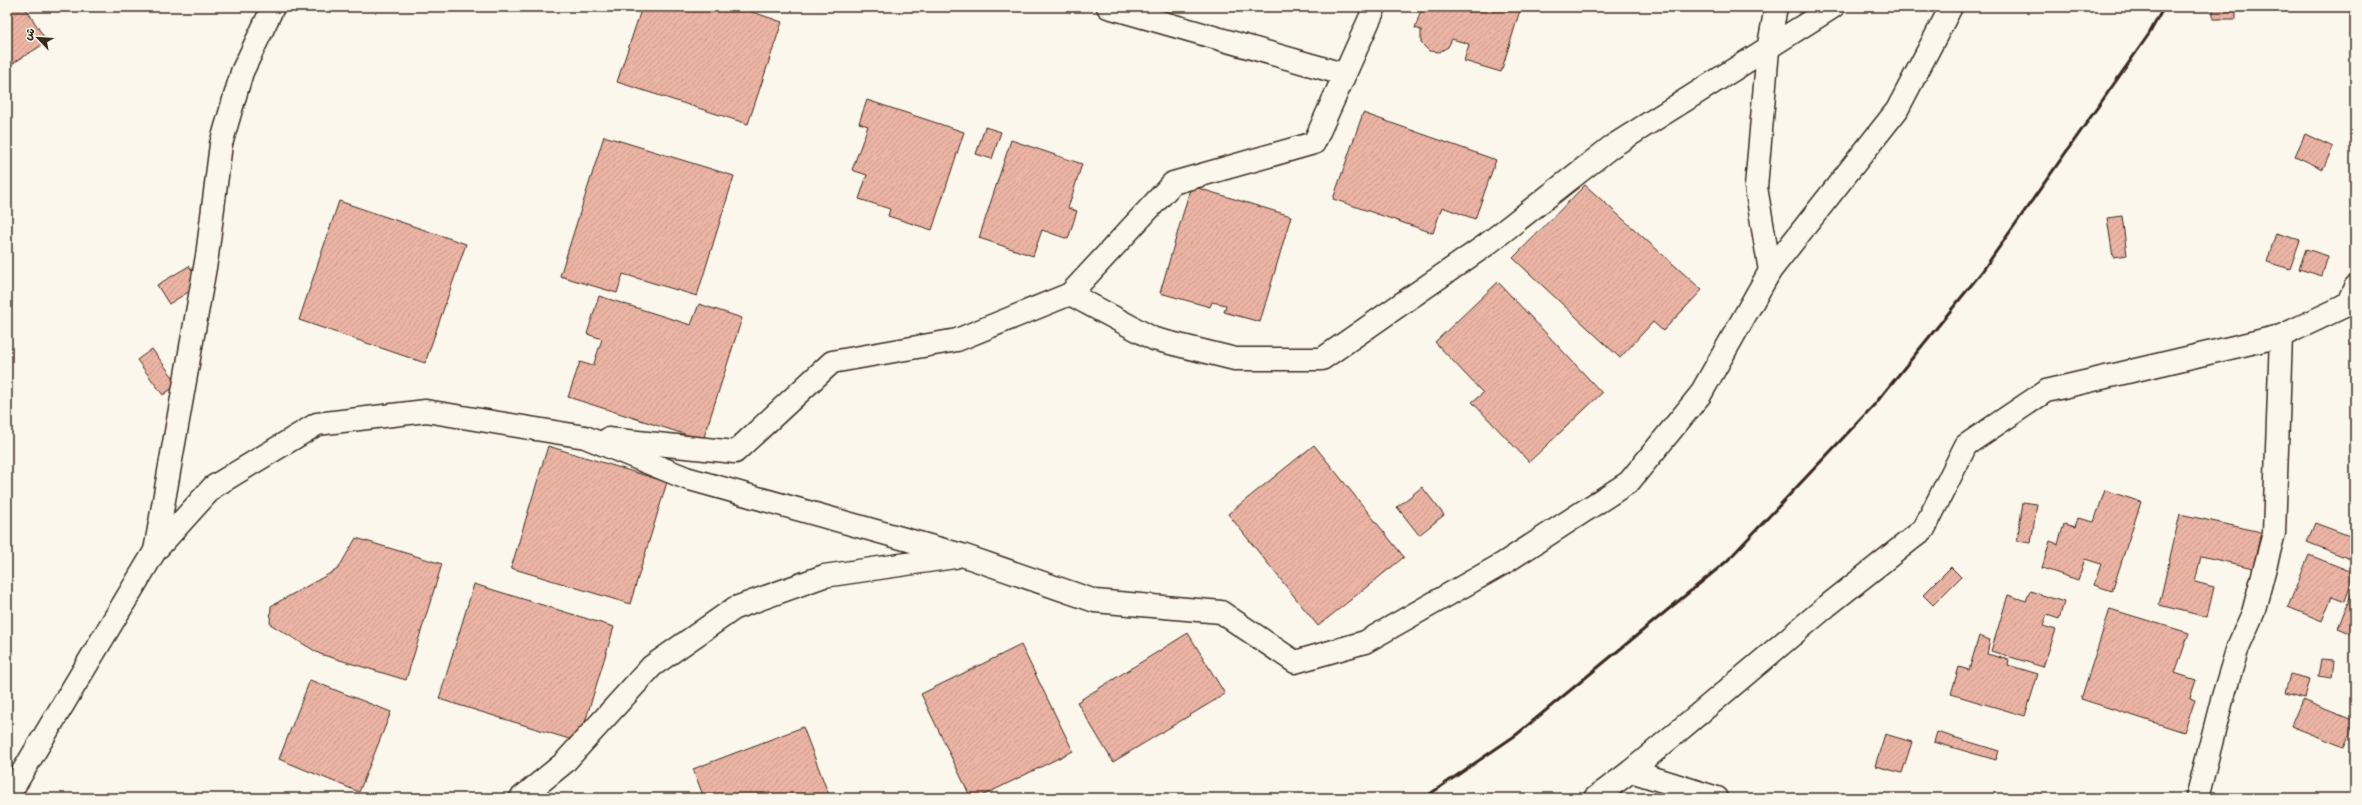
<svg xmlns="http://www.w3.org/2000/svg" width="2362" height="805" font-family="'Comic Neue','Playpen Sans Arabic',sans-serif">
  <defs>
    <pattern id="building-hatch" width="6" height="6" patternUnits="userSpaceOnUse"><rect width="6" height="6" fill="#ecb4a4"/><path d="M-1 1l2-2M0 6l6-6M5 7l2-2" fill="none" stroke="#cb9b8d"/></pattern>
  </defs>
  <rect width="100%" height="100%" fill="#fbf7ec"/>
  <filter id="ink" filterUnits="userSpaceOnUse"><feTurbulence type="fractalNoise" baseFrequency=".025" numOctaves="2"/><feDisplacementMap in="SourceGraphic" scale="8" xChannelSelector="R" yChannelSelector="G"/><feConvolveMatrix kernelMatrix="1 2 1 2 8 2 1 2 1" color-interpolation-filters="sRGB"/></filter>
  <g filter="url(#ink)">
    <!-- building -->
    <g fill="url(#building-hatch)" stroke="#3b2a1e">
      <polygon points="7,7 25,7 47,42 7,67"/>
      <polygon points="642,7 738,7 782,22 748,124 617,82"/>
      <polygon points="1422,7 1521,7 1501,72 1464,61 1469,44 1452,39 1448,47 1439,52 1429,51 1421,43 1421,30 1415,28"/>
      <rect x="2213" y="7" width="23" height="12"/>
      <polygon points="867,100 964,132 932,230 888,216 890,209 859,199 867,175 852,170 868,126 859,123"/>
      <polygon points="1363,113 1496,160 1475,219 1442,207 1433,233 1333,199"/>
      <polygon points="985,127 1001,132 992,159 976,154"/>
      <polygon points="2305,134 2333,147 2323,169 2295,156"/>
      <polygon points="604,136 734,176 697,296 623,274 617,293 560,276"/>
      <polygon points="1011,140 1082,164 1068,208 1077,211 1068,239 1042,230 1033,256 979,238"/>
      <polygon points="1585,185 1702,290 1663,331 1653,322 1620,358 1513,258"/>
      <polygon points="1191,186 1291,216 1260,322 1224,312 1226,305 1212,302 1210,307 1160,293"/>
      <polygon points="339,201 466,244 425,363 299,320"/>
      <polygon points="2122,216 2127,255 2113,257 2107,218"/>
      <polygon points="2276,233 2300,240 2290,269 2267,262"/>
      <polygon points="2306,249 2328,256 2322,276 2299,269"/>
      <polygon points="189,266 201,284 169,304 157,285"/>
      <polygon points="1498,282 1602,393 1529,462 1472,402 1483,393 1435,342"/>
      <polygon points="599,296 691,325 699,304 742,318 703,440 568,397 580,362 593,366 602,339 587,334"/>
      <polygon points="152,349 178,384 163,395 137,360"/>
      <polygon points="1314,445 1404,557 1318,626 1228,514"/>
      <polygon points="548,446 667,482 630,604 511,568"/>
      <polygon points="1422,487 1444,515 1419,535 1397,507"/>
      <polygon points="2105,490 2141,502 2112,591 2094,585 2101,564 2085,559 2078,580 2042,568 2050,541 2058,544 2064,524 2075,527 2078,518 2094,522"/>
      <polygon points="2023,502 2037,504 2031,543 2017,541"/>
      <polygon points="2180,514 2261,532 2253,568 2201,556 2195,582 2214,587 2207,617 2159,605"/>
      <polygon points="2315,523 2355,538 2355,561 2307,542"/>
      <polygon points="356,538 442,564 406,680 320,654 270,624 271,606 338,569"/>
      <polygon points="2309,555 2355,573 2345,601 2332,596 2322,621 2288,607"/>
      <polygon points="1951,567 1961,577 1933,605 1923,595"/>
      <polygon points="474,584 614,627 579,742 439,699"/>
      <polygon points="2030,591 2064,602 2059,619 2047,615 2043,626 2056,630 2043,667 1991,651 2008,595 2026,601"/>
      <polygon points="2352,592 2355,593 2355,635 2338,628"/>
      <polygon points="2110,609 2189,633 2175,673 2196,680 2190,698 2195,700 2184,732 2081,699"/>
      <polygon points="1188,633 1225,694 1113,762 1077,702"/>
      <polygon points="1979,636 1990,640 1987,654 2009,660 2008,665 2038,674 2025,716 1951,694 1959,667 1969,670"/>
      <polygon points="1021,645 1073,751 978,798 971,798 921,694"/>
      <polygon points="2321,659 2334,660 2332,678 2318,676"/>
      <polygon points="2290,674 2310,679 2305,698 2285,693"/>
      <polygon points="310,680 391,712 359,792 279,759"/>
      <polygon points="2302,700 2355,721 2344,747 2291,726"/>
      <polygon points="803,727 830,798 704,798 693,769"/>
      <polygon points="1937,732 1999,751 1996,760 1934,742"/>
      <polygon points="1885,734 1912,742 1902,773 1875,766"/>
    </g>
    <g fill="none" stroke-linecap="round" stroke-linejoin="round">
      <!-- minor casing -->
      <g stroke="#3b2a1e" stroke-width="25">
        <g id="minor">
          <polyline points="1108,7 1343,74"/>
          <polyline points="1770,271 1756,187 1768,50 1776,7"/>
          <polyline points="1070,294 1154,339 1235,359 1322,359 1486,245 1611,147 1833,7"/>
          <polyline points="608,439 735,452 832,362 957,340 1070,294 1173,183 1314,143 1375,7"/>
          <polyline points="155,551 207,256 221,144 242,72 273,7"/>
          <polyline points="1631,771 1717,798"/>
          <polyline points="7,798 155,551 213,487 317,424 426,411 585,437 686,478 962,555 1095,601 1221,612 1295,662 1365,642 1504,563 1629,482 1700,395 1770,271 1897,110 1951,7"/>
          <polyline points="521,798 564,763 652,666 735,608 824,576 955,557"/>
          <polyline points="1595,798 1631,771 1827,606 1924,529 1966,445 2046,391 2281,336 2347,305 2355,287"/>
          <polyline points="2197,798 2222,700 2238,647 2253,613 2274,533 2281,336"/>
        </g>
      </g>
      <!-- minor -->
      <use href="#minor" stroke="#fbf7ec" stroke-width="22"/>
      <!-- rail -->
      <polyline stroke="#3b2a1e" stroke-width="3" points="1424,798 1516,735 1727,561 1875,404 1981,273 2149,34 2164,7"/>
    </g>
  </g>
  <!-- margin -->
  <rect width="2362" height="805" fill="none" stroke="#fbf7ec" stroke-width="24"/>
  <rect x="12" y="12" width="2338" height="781" fill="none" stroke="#3b2a1e" stroke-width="1.5" filter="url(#ink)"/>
  <!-- north arrow -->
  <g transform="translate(38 38) rotate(295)" stroke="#fbf7ec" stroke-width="3" paint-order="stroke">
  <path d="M0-3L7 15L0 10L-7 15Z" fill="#3b2a1e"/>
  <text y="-6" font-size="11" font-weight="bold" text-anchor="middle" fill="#3b2a1e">ش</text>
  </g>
</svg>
